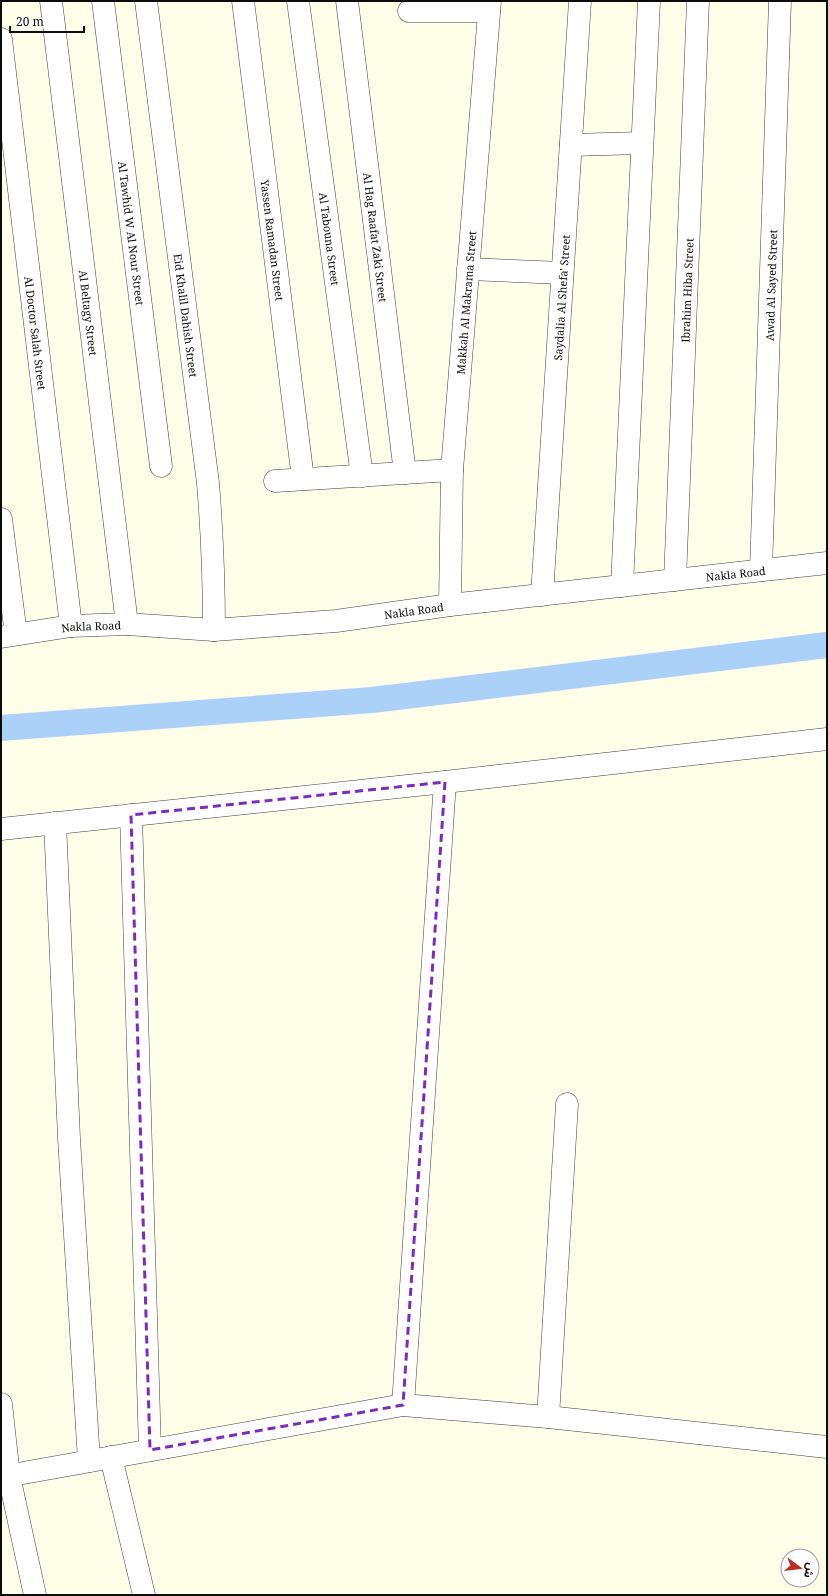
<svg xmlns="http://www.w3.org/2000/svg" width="828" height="1596" font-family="'Noto Serif','Noto Sans Arabic',serif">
  <rect width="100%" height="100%" fill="#fffee9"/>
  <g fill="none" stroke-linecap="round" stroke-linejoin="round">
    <!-- canal -->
    <polyline stroke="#acd1f8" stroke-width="26" points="1,728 372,700 827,645"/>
    <!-- minor casing -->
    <g stroke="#3e3e3e" stroke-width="23">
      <g id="minor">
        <path id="s1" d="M 51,1 L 127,624"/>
        <path id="s2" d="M 103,1 L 161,466"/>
        <path id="s3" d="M 146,1 L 208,483 C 212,532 214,581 214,630"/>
        <path id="s4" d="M 243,1 L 303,479"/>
        <path id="s5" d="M 298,1 L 362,476"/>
        <path id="s6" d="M 347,1 L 405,473"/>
        <polyline points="409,11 489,11"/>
        <path id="s7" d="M 1,39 L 71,626"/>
        <polyline points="571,145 642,143"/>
        <polyline points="468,269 562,273"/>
        <polyline points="275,481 452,470"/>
        <polyline points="1,519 16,634"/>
        <path id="s8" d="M 761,570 L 780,1"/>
        <path id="s9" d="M 675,580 L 698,1"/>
        <polyline points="622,586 649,1"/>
        <path id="s10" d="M 542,595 L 580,1"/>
        <path id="s11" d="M 450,605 L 452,470 L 490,1"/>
        <path id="s12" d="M 1,637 L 71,626 L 127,624 L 214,630 L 336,621 L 450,605 L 827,563"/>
        <polyline points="131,815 150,1450"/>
        <polyline points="55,823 69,1138 89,1461"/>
        <polyline points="1,829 445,782 827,739"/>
        <polyline points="1,1404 9,1476 35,1595"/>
        <polyline points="403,1405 445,782"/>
        <polyline points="548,1417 567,1104"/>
        <polyline points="111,1457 144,1595"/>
        <polyline points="1,1477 403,1405 548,1417 827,1447"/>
      </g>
    </g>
    <!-- minor -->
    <use href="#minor" stroke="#fff" stroke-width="22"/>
  </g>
  <!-- marked area -->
  <path fill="none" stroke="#7b2cbf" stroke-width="3" stroke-dasharray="8 5" stroke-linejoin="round" d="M 445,782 L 403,1405 L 150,1450 L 131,815 Z"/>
  <g text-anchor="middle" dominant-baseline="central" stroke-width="4" stroke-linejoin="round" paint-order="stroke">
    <!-- street labels -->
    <g font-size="11" fill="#0b0b0b" stroke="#fff">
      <text stroke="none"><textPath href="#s2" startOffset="234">Al Tawhid W Al Nour Street</textPath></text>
      <text stroke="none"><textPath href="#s6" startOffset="238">Al Hag Raafat Zaki Street</textPath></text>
      <text stroke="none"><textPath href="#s5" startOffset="240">Al Tabouna Street</textPath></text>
      <text stroke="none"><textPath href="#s4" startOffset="241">Yassen Ramadan Street</textPath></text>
      <text stroke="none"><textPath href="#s8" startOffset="285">Awad Al Sayed Street</textPath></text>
      <text stroke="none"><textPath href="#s9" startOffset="290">Ibrahim Hiba Street</textPath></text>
      <text stroke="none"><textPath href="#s10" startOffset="298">Saydalia Al Shefa' Street</textPath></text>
      <text stroke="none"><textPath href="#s11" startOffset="303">Makkah Al Makrama Street</textPath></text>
      <text stroke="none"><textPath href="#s1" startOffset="314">Al Beltagy Street</textPath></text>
      <text stroke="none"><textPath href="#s3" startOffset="317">Eid Khalil Dahish Street</textPath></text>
      <text stroke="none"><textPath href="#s7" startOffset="296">Al Doctor Salah Street</textPath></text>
      <text stroke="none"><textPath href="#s12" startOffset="739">Nakla Road</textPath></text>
      <text stroke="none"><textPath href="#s12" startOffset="415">Nakla Road</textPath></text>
      <text stroke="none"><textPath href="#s12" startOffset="91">Nakla Road</textPath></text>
    </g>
  </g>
  <!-- border -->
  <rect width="828" height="1596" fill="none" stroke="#0b0b0b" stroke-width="4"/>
  <!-- north arrow -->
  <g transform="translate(800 1568) rotate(105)"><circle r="19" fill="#ffffff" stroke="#9d9d9d"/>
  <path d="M0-3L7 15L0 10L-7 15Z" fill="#bf2e20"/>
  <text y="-6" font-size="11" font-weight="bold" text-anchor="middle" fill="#0b0b0b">ش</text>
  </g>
  <!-- scale -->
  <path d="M10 26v6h74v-6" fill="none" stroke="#0b0b0b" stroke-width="2"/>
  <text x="16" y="26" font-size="12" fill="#0b0b0b" stroke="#ffffff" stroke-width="3" paint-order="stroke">20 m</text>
</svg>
